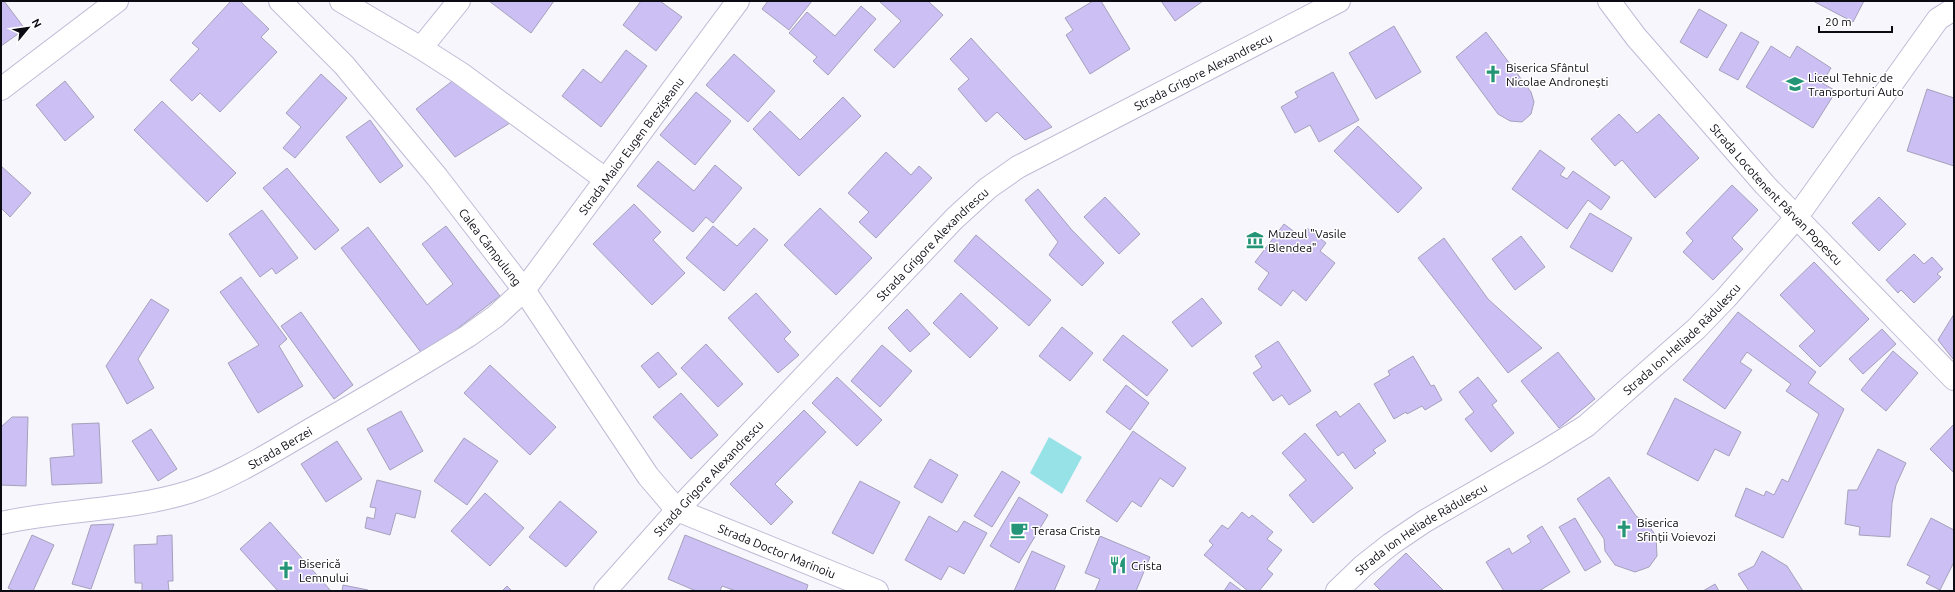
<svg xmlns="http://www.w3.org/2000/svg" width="1955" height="592" font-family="Ubuntu,sans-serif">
  <rect width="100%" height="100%" fill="#f7f6fc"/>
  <!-- water -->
  <polygon fill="#97e2e7" points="1049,437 1082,457 1062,494 1030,473"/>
  <!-- building -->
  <g fill="#cbbff4" stroke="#a6a1bb">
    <polygon points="1,1 4,1 25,29 1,46"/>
    <polygon points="231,1 240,1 269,29 261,37 277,52 220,112 200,93 192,101 170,80 199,49 192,43"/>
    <polygon points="489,1 554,1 531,33"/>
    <polygon points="641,1 660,1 682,17 656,51 623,25"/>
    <polygon points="768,1 812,1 789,30 762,9"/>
    <polygon points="879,1 928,1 943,15 894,68 874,50 901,21"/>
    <polygon points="1093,1 1101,1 1130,49 1090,74 1066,35 1073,30 1065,18"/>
    <polygon points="1161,1 1203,1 1175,21"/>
    <polygon points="1813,1 1864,1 1853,22"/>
    <polygon points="861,6 876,19 828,75 813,61 817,57 789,33 807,12 835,36"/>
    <polygon points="1699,9 1727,25 1707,58 1680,42"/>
    <polygon points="1394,26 1421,72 1376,99 1349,53"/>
    <polygon points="1486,32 1531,92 1534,102 1531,114 1522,122 1510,121 1498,114 1456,57"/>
    <polygon points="1741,32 1759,42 1738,80 1719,70"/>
    <polygon points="971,38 1052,127 1025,140 997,112 986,122 958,89 969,79 950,59"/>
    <polygon points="1771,46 1790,58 1797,46 1831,68 1822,83 1836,91 1813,128 1746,87"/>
    <polygon points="626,50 647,66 601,127 562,96 583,69 601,83"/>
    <polygon points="734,54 775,91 748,122 706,85"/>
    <polygon points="1333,72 1359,120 1319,142 1310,125 1295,133 1281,107 1298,97 1295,92"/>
    <polygon points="321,74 347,98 295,158 283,148 301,127 286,113"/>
    <polygon points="455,79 510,123 455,157 416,109"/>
    <polygon points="65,81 94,117 65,141 36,105"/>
    <polygon points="1927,89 1954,98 1954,166 1907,151"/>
    <polygon points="696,92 731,121 695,165 660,135"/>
    <polygon points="843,97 861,116 799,176 753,129 770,111 800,140"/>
    <polygon points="162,101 236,173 207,202 134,130"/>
    <polygon points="1619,114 1637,133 1659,114 1699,158 1655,198 1622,160 1615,166 1591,139"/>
    <polygon points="370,120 403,166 380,183 346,137"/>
    <polygon points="1358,126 1422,188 1398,213 1334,151"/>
    <polygon points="1540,150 1565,168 1560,175 1567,179 1573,171 1610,197 1601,210 1588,200 1567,229 1512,189"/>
    <polygon points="886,152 911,175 919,166 932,178 876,238 859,222 869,212 848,193"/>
    <polygon points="658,161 694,191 715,165 742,188 713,223 706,217 693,232 637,186"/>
    <polygon points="1,166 31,193 10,217 1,208"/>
    <polygon points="287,168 339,230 315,250 263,188"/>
    <polygon points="1732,185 1758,210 1732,238 1743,249 1713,280 1683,252 1693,241 1686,233"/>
    <polygon points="1038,189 1071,229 1104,263 1082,286 1049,255 1058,242 1025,200"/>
    <polygon points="1105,197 1140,234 1119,254 1084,217"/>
    <polygon points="1879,197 1906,224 1879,251 1852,223"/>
    <polygon points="634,204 661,232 653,240 685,273 652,305 593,244"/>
    <polygon points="820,208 872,258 836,295 784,245"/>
    <polygon points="262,210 298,258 276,274 272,268 260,277 229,234"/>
    <polygon points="1590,213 1632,238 1612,272 1570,247"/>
    <polygon points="1284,224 1300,236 1307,228 1326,243 1320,251 1335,263 1306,301 1293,290 1281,306 1258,289 1269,273 1255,262"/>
    <polygon points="446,226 500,296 423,355 341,248 368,227 427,305 453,284 422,244"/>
    <polygon points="713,226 737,246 754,228 768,240 724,291 686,258"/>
    <polygon points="976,235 1051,300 1029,326 954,261"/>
    <polygon points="1521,236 1545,267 1515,290 1492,259"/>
    <polygon points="1444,238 1488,299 1542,348 1508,373 1418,258"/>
    <polygon points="1914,254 1924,264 1932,257 1943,269 1937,274 1941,277 1914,303 1901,290 1898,293 1886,280"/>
    <polygon points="1814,262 1869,319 1820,367 1799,346 1815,331 1780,295"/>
    <polygon points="241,277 287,339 279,346 303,386 258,413 228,363 259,345 220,292"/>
    <polygon points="756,293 791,332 784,339 799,355 778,373 728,318"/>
    <polygon points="961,293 998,328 970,358 933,323"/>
    <polygon points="1202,298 1222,323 1192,347 1172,322"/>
    <polygon points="151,299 169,310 138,359 154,388 127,404 106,366"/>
    <polygon points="907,309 930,334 910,352 888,328"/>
    <polygon points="301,312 353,385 334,399 281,326"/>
    <polygon points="1738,312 1816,372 1808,383 1844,409 1783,538 1735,516 1746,488 1764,496 1766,491 1774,495 1782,479 1788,482 1819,414 1786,391 1791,384 1747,352 1740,362 1752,370 1725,409 1683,380"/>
    <polygon points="1954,314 1954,358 1953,359 1938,340"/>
    <polygon points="1062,327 1093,353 1070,381 1039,356"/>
    <polygon points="1882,329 1896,344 1863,374 1849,359"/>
    <polygon points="1123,335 1168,370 1147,396 1103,360"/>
    <polygon points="1278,341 1311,391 1289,405 1282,395 1273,401 1253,373 1262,367 1255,356"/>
    <polygon points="706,344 743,384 718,407 681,368"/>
    <polygon points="882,345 912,371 880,407 851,381"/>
    <polygon points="1893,351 1918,373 1886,411 1861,390"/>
    <polygon points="658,352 677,374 659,388 641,366"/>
    <polygon points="1558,352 1595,399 1559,428 1521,381"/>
    <polygon points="1413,356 1431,386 1434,385 1442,400 1425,410 1422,406 1407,414 1406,412 1394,419 1374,384 1390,375 1388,371"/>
    <polygon points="490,365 556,427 530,455 464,393"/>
    <polygon points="837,377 882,420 857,446 812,403"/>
    <polygon points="1478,377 1497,401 1492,405 1514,433 1491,452 1465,419 1474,412 1459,392"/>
    <polygon points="1126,385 1149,403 1130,430 1106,412"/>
    <polygon points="681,393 718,435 691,459 653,417"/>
    <polygon points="1675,398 1741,432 1729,456 1715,449 1698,481 1647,454"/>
    <polygon points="1359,403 1386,441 1373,450 1376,453 1355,469 1343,452 1338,456 1316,425 1336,411 1340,417"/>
    <polygon points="804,410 826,432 775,484 793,502 771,525 730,484"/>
    <polygon points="401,411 423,451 390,470 367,429"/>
    <polygon points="12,417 28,417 26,486 1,485 1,427"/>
    <polygon points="99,423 102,483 52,485 50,458 74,456 72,424"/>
    <polygon points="1954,424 1954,473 1930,449"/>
    <polygon points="151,429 177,469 158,481 132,441"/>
    <polygon points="1133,431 1186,468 1173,487 1160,478 1141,507 1132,501 1117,522 1086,501"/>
    <polygon points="1305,433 1353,488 1313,523 1289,495 1306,480 1282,453"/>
    <polygon points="464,438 498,461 467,505 434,481"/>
    <polygon points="337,441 362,479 326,502 301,464"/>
    <polygon points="1878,449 1906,463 1896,485 1892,503 1890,537 1859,535 1860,527 1845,524 1848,490 1857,490"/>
    <polygon points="930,459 958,475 942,503 914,487"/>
    <polygon points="1002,471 1020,482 992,527 974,516"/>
    <polygon points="1609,477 1636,516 1647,523 1656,536 1657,556 1649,567 1635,572 1615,565 1605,551 1604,539 1577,499"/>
    <polygon points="377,480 421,491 415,518 396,513 390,535 365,528 367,517 374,519 376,508 370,507"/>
    <polygon points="860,481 900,502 873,554 832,533"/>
    <polygon points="485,493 524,528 490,566 451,531"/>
    <polygon points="1019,497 1048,515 1019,563 990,546"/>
    <polygon points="560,501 597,532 566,567 529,537"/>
    <polygon points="1242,512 1249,518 1252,515 1273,532 1267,539 1282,550 1267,569 1273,574 1259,591 1248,591 1204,555 1213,545 1209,541 1222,525 1228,529"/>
    <polygon points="929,516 957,532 964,521 987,533 964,574 949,566 941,580 905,560"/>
    <polygon points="1575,518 1601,562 1585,571 1559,527"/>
    <polygon points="1931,518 1954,530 1954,562 1940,590 1926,583 1930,576 1907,565"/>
    <polygon points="270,522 331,591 278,591 240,549"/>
    <polygon points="114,524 91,589 72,584 91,525"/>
    <polygon points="1542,526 1570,572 1539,591 1504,591 1486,562 1509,548 1512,554 1531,542 1527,536"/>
    <polygon points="32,535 54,545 33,591 14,591 8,588"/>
    <polygon points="172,535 173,581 168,581 169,591 142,591 142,583 135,583 134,545 157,544 157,536"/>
    <polygon points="685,535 808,585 806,591 736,591 722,586 720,591 696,591 668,579"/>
    <polygon points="1100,536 1150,557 1136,591 1095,591 1100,579 1085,573"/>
    <polygon points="1032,551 1065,566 1054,591 1014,591"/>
    <polygon points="1762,551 1787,566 1803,591 1749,591 1738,574 1754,566"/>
    <polygon points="1406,553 1444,591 1381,591 1374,584"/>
    <polygon points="1230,582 1242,591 1224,591"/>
    <polygon points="1715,584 1719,591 1703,591"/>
    <polygon points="343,585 368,590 368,591 342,591"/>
    <polygon points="507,586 512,591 502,591"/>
  </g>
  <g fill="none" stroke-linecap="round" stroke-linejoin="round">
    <!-- minor casing -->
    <g stroke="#c0bbd6" stroke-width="24">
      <g id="minor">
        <polyline points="341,1 421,48 460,73 605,179"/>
        <path id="s1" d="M 1609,1 L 1636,37 L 1765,185 L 1954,379"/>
        <polyline points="421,48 459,1"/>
        <polyline points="1,89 117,1"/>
        <path id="s2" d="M 677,510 L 877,591"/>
        <path id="s3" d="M 1337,591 L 1363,566 L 1391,544 L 1425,521 L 1541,454 L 1586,426 L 1696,329 L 1726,298 L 1796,218 L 1938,19 L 1954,9"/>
      </g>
    </g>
    <!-- tertiary casing -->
    <g stroke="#c0bbd6" stroke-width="24">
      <g id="tertiary">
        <path id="s4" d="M 280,1 L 344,65 L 437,177 L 524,290 L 648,476 L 677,510"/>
        <path id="s5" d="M 1,523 C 63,509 128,511 189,492 C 231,479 277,449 315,427 C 367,397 418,367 468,336 L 496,316 L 524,290 L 738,1"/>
        <path id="s6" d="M 605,591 L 677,510 L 955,218 L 988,188 L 1018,167 L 1339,1"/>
      </g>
    </g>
    <!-- minor -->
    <use href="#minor" stroke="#fff" stroke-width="22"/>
    <!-- tertiary -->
    <use href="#tertiary" stroke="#fff" stroke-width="22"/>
  </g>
  <!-- icons -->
  <defs>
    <g id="church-bare" transform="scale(1.38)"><path d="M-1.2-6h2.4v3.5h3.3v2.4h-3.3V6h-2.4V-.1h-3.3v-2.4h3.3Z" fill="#259577" stroke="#fff" stroke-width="2.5" paint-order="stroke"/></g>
    <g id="school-bare" transform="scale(1.38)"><path d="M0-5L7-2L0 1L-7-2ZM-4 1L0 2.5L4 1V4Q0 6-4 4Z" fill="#259577" stroke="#fff" stroke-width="2.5" paint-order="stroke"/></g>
    <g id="museum-bare" transform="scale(1.38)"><path d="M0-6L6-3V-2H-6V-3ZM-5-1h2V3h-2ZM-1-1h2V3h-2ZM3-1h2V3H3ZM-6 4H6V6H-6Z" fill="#259577" stroke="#fff" stroke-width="2.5" paint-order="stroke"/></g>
    <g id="cafe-bare" transform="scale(1.38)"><path d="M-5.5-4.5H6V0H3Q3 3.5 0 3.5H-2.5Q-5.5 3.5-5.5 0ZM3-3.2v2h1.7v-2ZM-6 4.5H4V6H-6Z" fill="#259577" stroke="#fff" stroke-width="2.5" paint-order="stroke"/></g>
    <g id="restaurant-bare" transform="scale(1.38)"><path d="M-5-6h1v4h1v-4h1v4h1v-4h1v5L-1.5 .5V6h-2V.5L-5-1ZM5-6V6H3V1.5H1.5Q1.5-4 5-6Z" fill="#259577" stroke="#fff" stroke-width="2.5" paint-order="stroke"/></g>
  </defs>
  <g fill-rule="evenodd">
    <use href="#church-bare" x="1493" y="74"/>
    <use href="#school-bare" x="1795" y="84"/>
    <use href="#museum-bare" x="1255" y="240"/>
    <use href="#church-bare" x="1624" y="529"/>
    <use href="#cafe-bare" x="1019" y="530"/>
    <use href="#restaurant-bare" x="1118" y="565"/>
    <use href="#church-bare" x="286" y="570"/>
  </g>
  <g text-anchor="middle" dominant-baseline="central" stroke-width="3" stroke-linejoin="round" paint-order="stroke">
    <!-- poi labels -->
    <g font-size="12" fill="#0c0a13" stroke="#fff" text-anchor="start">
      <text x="1506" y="67">Biserica Sfântul<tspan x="1506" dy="14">Nicolae Andronești</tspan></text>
      <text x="1808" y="77">Liceul Tehnic de<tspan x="1808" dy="14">Transporturi Auto</tspan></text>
      <text x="1268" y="233">Muzeul "Vasile<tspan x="1268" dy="14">Blendea"</tspan></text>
      <text x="1637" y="522">Biserica<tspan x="1637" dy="14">Sfinții Voievozi</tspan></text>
      <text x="1032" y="530">Terasa Crista</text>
      <text x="299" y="563">Biserică<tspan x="299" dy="14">Lemnului</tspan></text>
      <text x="1131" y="565">Crista</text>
    </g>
    <!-- street labels -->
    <g font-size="12" fill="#0c0a13" stroke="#fff">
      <text stroke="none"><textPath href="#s6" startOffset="801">Strada Grigore Alexandrescu</textPath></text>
      <text stroke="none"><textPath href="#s5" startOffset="763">Strada Maior Eugen Brezișeanu</textPath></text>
      <text stroke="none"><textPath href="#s1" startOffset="256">Strada Locotenent Pârvan Popescu</textPath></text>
      <text stroke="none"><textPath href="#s6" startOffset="477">Strada Grigore Alexandrescu</textPath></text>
      <text stroke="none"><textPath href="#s4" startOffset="324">Calea Câmpulung</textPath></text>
      <text stroke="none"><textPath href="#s3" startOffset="429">Strada Ion Heliade Rădulescu</textPath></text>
      <text stroke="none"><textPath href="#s5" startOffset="292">Strada Berzei</textPath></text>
      <text stroke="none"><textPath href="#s6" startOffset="153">Strada Grigore Alexandrescu</textPath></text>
      <text stroke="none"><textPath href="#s3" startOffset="105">Strada Ion Heliade Rădulescu</textPath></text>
      <text stroke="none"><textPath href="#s2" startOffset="108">Strada Doctor Marinoiu</textPath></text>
    </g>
  </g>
  <!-- border -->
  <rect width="1955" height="592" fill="none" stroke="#0c0a13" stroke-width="4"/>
  <!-- north arrow -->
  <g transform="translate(28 28) rotate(61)" stroke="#ffffff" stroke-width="3" paint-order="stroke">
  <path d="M0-3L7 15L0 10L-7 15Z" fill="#0c0a13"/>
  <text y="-6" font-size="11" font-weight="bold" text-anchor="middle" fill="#0c0a13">N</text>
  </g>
  <!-- scale -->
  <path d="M1819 26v6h73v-6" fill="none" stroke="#0c0a13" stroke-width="2"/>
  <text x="1825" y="26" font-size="12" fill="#0c0a13" stroke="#ffffff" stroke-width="3" paint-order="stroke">20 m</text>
</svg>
